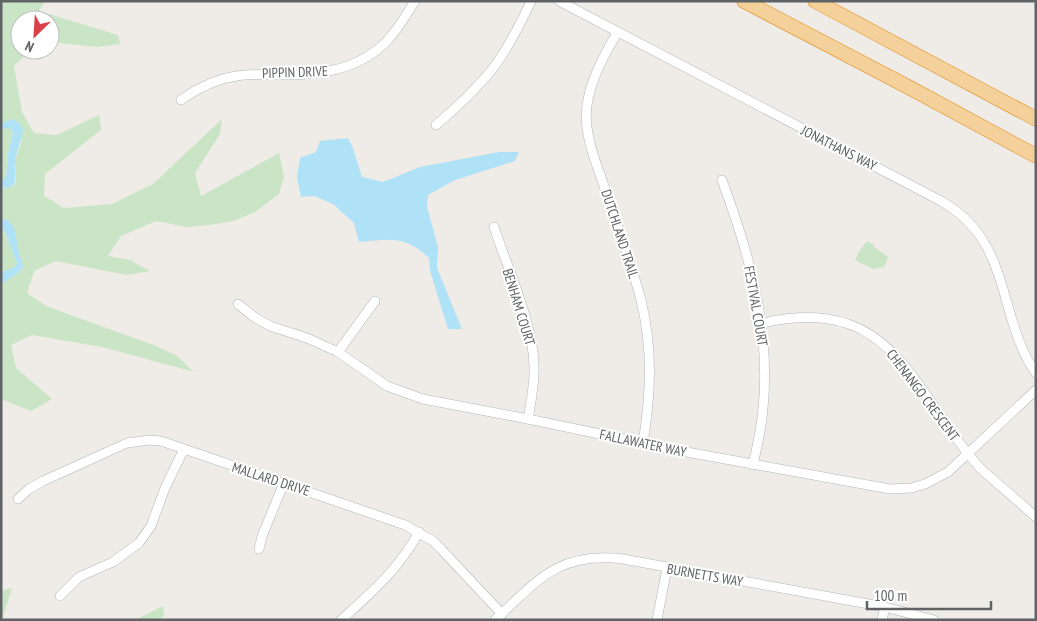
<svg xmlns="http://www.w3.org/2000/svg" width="1037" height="621" font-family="'PT Sans Narrow',sans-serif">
  <rect width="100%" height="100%" fill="#efece7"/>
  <!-- green -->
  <g fill="#cae4c6">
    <path d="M 1,1 L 45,1 L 39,11 L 118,35 L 120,44 L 97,47 L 50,42 L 50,20 L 20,20 L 20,50 L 30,50 L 14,66 L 22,112 L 34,133 L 57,135 L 99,115 L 101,130 L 45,174 L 44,196 L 64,208 L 112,204 L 153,184 L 222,119 L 220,134 L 195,173 L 201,196 L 279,153 L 284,177 L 279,194 L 255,212 L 233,221 L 210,225 L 186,227 L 156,221 L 121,236 L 108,256 L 130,260 L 150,271 L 127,275 L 55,261 L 34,271 L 27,293 L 46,306 L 156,346 L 177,356 L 194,372 L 102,347 L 32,335 L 11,345 L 16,368 L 52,399 L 31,411 L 1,399 L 1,284 L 18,273 L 23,267 C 21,259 18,251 17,243 C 15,231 15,222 1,218 L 1,187 L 8,188 L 14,186 L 16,181 L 15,161 L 22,140 L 13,119 L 1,123 Z"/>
    <polygon points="7,128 11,129 13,132 8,154 6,178 1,180 1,129"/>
    <path d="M 1,226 C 6,231 13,255 17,263 L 14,268 L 1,272 Z"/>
    <polygon points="867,241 873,244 874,247 887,256 888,258 884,267 873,269 855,260 860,250"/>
    <polygon points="12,588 2,620 1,620 1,591"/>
    <polygon points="163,606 164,616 157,620 135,620"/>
  </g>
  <!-- water -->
  <g fill="#afe1f7">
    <path d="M 13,119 L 18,122 L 23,129 C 22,140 17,150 15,161 C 14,169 17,177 14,185 L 8,188 L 1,187 L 1,180 L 6,178 L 8,154 L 13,133 L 11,129 L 7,128 L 1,129 L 1,123 Z"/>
    <path d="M 348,138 L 352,146 L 362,177 L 383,182 L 420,167 L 499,152 L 519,152 L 515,161 L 455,180 L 428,195 L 427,207 L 438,247 L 437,268 L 462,329 L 448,329 L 430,271 L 429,258 C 406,235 388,239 359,242 L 354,223 L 333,204 L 314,196 L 301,197 L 297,177 L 300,158 L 316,152 L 320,141 Z"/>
    <path d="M 1,218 C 15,222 15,230 17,243 C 18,251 21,259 23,267 L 18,273 L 1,284 L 1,272 L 14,268 L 17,263 C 13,255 6,230 1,226 Z"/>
  </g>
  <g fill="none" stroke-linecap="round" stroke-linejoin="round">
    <!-- minor casing -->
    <g stroke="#b2b5b8" stroke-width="10">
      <g id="minor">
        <path d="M 559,1 L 941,201 C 990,229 997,269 1012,320 C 1018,338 1024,357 1036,373"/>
        <path d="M 618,32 C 604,54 591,78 587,105 C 583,134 596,162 605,189 C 617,226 631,262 641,300 C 653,350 651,393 643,443"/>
        <path d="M 181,100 C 198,88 216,79 237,76 C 251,73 265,75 279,75 C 318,75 357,71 386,42 C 398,30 406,15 415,1"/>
        <path d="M 436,125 C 455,109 474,91 491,71 C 507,50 520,25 531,1"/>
        <path d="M 722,180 C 749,253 771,329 763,408 C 762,427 757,446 753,465"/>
        <path d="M 494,227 C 507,267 533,323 534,365 C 535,383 531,401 528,419"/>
        <polyline points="238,304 254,317 270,326 307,338 338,352 387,386 423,399 528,419 681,451 890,489 912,488 925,484 948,472 1036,390"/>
        <path d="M 762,323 C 884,296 906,373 968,454 L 981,469 L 1036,517"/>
        <polyline points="338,352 375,301"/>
        <polyline points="18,499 29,489 43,481 127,443 150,440 161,441 405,525 433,541 442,550 502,614"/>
        <polyline points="259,549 262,536 284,483"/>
        <polyline points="60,596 79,577 113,562 139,543 151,526 165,488 184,449"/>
        <path d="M 341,620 C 373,591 398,570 419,532"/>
        <path d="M 495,620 C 538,580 559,551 623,559 L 885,607 L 934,620"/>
        <polyline points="657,620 667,568"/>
        <polyline points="882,620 885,607"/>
      </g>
    </g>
    <!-- highway casing -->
    <g stroke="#e18715" stroke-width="15">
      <g id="highway">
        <polyline points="744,1 914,90 1036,156"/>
        <polyline points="815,1 1036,119"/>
      </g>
    </g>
    <!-- minor -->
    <use href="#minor" stroke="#fff" stroke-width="9"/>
    <!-- highway -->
    <use href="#highway" stroke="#f4d19a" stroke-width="14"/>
  </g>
  <g text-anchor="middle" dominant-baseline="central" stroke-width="4" stroke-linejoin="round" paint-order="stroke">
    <!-- street labels -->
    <g font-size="14" fill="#5f6366" stroke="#fff">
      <text transform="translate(295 72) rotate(-2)">PIPPIN DRIVE</text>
      <text transform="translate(839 148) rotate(27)">JONATHANS WAY</text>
      <text transform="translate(620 234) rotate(72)">DUTCHLAND TRAIL</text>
      <text transform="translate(756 306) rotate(80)">FESTIVAL COURT</text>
      <text transform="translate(519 307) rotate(73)">BENHAM COURT</text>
      <text transform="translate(923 395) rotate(53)">CHENANGO CRESCENT</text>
      <text transform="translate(643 443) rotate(12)">FALLAWATER WAY</text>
      <text transform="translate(271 479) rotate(18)">MALLARD DRIVE</text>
      <text transform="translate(705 575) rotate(10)">BURNETTS WAY</text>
    </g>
  </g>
  <!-- border -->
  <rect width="1037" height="621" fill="none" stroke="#5f6366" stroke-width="5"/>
  <!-- north arrow -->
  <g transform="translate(35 35) rotate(205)"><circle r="24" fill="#ffffff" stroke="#bfc1c2"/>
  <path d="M0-4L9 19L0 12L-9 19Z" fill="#da424a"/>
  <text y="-8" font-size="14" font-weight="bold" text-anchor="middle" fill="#5f6366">N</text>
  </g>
  <!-- scale -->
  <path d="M867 601v8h124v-8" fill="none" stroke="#5f6366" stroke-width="2.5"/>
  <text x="874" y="601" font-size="15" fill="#5f6366" stroke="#ffffff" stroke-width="4" paint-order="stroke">100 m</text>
</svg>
